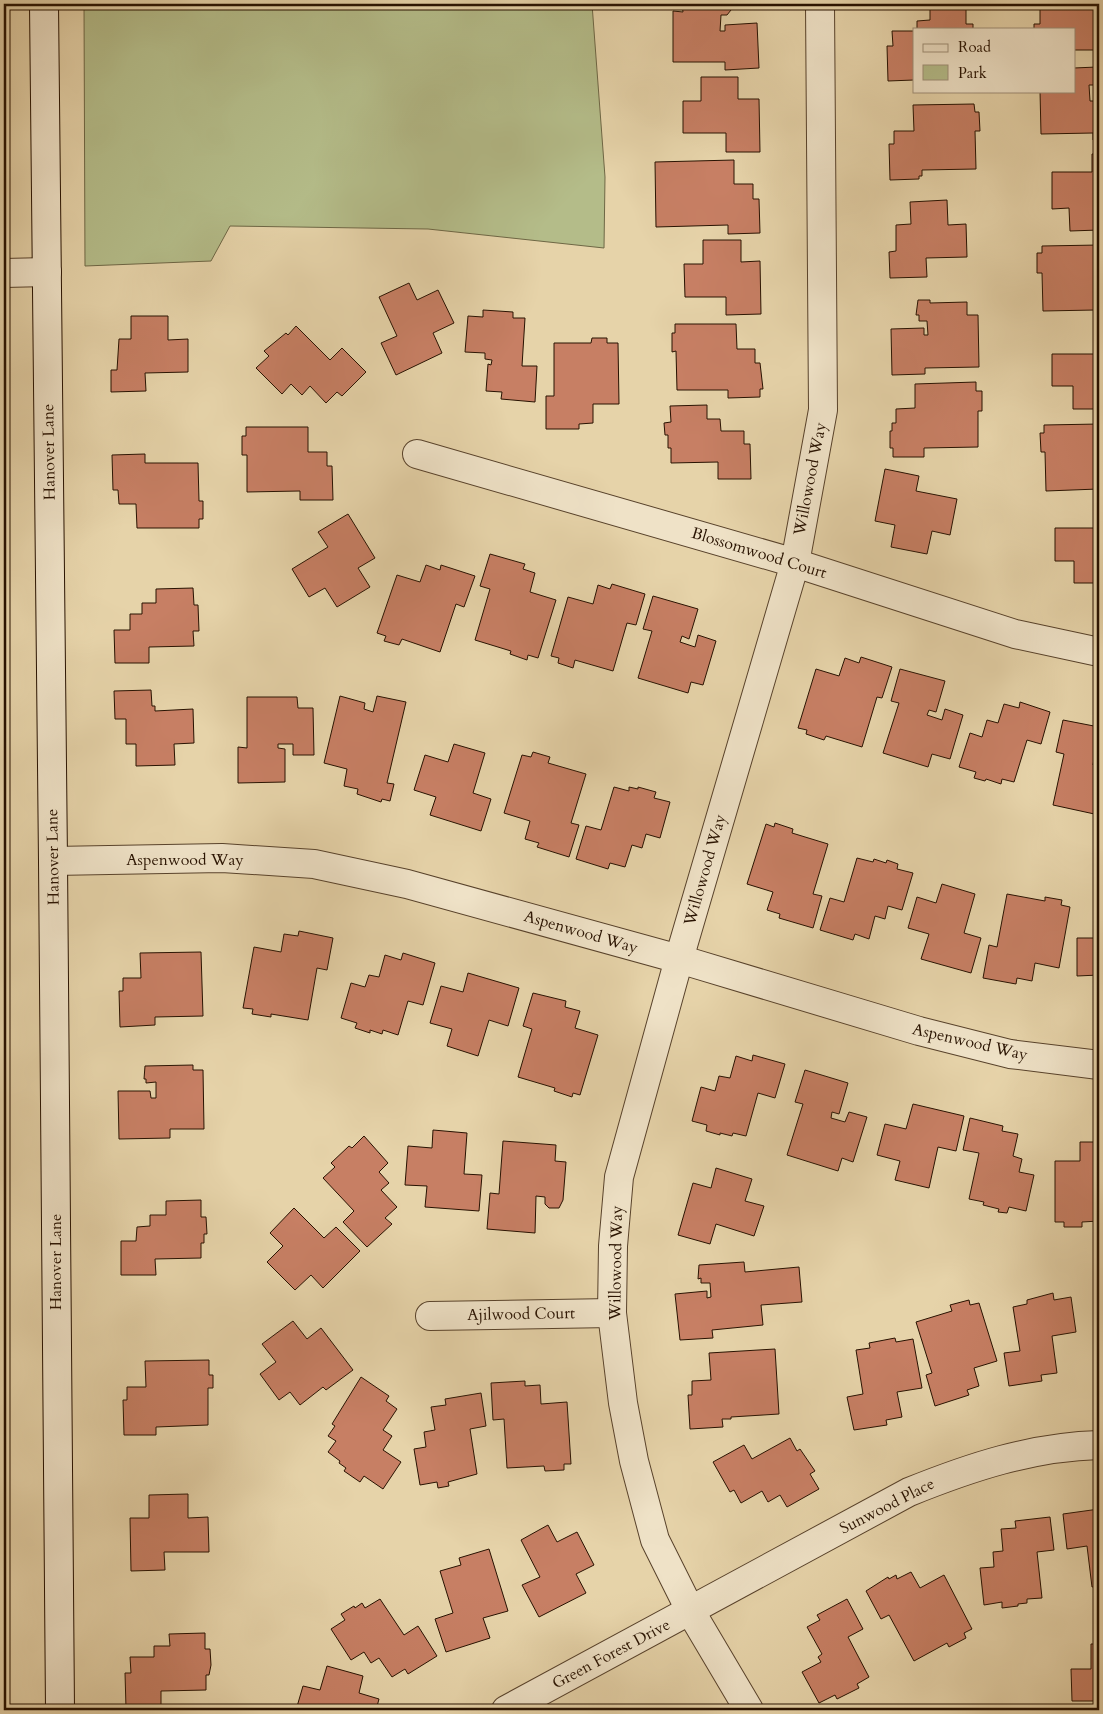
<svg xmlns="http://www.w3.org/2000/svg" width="1103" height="1714" font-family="Cardo,serif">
  <rect width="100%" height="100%" fill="#e6d3a9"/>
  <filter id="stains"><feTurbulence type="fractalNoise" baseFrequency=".004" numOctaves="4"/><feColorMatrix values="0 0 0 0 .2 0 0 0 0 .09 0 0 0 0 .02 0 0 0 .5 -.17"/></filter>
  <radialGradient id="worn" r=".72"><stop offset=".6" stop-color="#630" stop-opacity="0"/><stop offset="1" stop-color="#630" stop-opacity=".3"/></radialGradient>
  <!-- green -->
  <polygon fill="#b4bc89" stroke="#6e6745" points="84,4 592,4 605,177 604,248 428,229 230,226 211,261 85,266"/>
  <!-- building -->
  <g fill="#c77f64" stroke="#281201">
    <polygon points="682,4 731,4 731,10 727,15 721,15 720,31 725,31 725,25 757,23 759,68 725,70 725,62 673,62 673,11 683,12"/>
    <polygon points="930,4 966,4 966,24 973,24 973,29 917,29 917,21 930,20"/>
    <polygon points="1040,4 1099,4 1099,50 1074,50 1074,29 1034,29 1034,24 1040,24"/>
    <polygon points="892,31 914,31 914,80 888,81 887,46 893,46"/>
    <polygon points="1097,67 1097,70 1099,70 1098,85 1089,85 1090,101 1094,101 1094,94 1099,94 1099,140 1093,140 1093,133 1041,134 1040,91 1074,91 1074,68"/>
    <polygon points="701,77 738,77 738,99 759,99 760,152 726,152 726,133 683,133 683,101 701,101"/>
    <polygon points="974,104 975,112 979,112 980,131 975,131 976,169 922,170 922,176 919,176 919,179 890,180 889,144 894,144 894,131 914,131 913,105"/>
    <polygon points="1092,154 1099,154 1099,230 1070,231 1069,208 1052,209 1052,172 1092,172"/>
    <polygon points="734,160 734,184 753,184 753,199 759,199 760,233 728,234 728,225 656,227 655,162"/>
    <polygon points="947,200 948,225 966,224 967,257 926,258 927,277 890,278 889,252 896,251 896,225 911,224 910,202"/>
    <polygon points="703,240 741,240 741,262 760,261 761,314 726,315 726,297 685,297 684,264 703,264"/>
    <polygon points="1099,245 1099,319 1095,319 1095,310 1043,311 1042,273 1037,273 1037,253 1042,253 1042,246"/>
    <polygon points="409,283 417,300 438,290 454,323 433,333 442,353 396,375 381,343 397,336 379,297"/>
    <polygon points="918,300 930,300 930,303 967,302 967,315 978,315 979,367 925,368 925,374 892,375 891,329 924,328 924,335 928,335 927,321 919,321 919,315 916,315"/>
    <polygon points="483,310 513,312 513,318 525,318 522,366 537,366 535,402 501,399 502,392 486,391 488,364 491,365 492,360 485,359 485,353 465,352 468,316 483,317"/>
    <polygon points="131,316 168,316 168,340 188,339 188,372 145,373 146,391 111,392 111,370 117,370 119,339 131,339"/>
    <polygon points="675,324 736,324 737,349 755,349 755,363 760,363 763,389 760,389 760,397 728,398 728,390 677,390 676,351 672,352 672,333 675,333"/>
    <polygon points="296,326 330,360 342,348 366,372 342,396 337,392 326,403 310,386 302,395 291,384 282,394 256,368 269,356 264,351 286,333 288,335"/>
    <polygon points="1095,334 1099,334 1099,409 1073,409 1073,386 1052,386 1052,354 1095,354"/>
    <polygon points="592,338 607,338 607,343 618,343 619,404 593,404 593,423 579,424 579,429 546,429 546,396 554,396 554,343 591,343"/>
    <polygon points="976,382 976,391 982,391 982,411 978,411 978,447 924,448 924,457 893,457 893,448 890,448 890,431 892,431 892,423 896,423 896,409 915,408 915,384"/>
    <polygon points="707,405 707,419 720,419 721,431 744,431 744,444 750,444 751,479 718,479 718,462 671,463 671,448 668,448 668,435 665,435 664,423 671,422 670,406"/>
    <polygon points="1099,424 1099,498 1098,489 1046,491 1045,452 1041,452 1040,433 1044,433 1044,425"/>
    <polygon points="246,427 308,427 308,452 327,452 327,466 332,466 333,500 300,500 300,491 247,492 247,455 242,455 242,436 246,436"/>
    <polygon points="145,454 145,463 198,463 199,501 203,501 203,519 199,519 199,528 137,528 136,504 119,504 118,490 113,490 112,455"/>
    <polygon points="885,469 919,476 916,491 957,499 950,535 932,531 927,554 891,547 895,525 875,521"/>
    <polygon points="1097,508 1099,508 1099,583 1074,583 1074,561 1055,561 1055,528 1097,528"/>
    <polygon points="348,514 375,558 358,568 370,587 337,607 325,588 309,597 292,569 328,547 318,532"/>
    <polygon points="490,554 525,564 523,569 535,573 530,592 556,600 538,658 528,655 527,660 510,654 511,651 475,640 490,589 480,586"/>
    <polygon points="426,565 440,570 441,565 475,576 464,607 456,604 440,652 402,639 399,645 384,641 386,636 377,633 397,575 420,582"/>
    <polygon points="612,584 645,594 636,625 627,623 613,671 575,660 573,668 558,663 559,658 551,656 568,597 593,604 598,585 610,589"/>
    <polygon points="193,588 194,605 198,605 199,631 193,631 194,646 149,647 149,663 115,663 114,630 130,630 130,614 142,614 142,603 156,603 156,589"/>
    <polygon points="653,596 698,609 689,639 682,636 680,642 695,647 698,635 716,641 703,685 691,682 688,693 638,678 652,631 643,629"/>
    <polygon points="861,657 892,667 882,698 877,697 862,747 826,736 824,740 806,734 807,730 798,728 816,669 839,676 845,658 859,663"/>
    <polygon points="900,669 945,681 936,712 929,710 927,715 942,720 945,709 963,715 950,759 932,754 928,767 883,753 899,703 891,701"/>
    <polygon points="151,690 152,706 155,706 155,711 193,709 194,743 174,744 175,765 136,766 136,744 126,744 126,719 115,719 114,691"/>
    <polygon points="340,696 365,703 364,709 373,712 377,696 406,702 387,783 394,784 390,801 382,799 381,802 357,794 358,789 344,786 347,769 324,763"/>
    <polygon points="247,697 297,697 298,708 313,708 314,755 293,755 293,744 278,744 278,748 285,749 285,782 238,783 238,747 247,748"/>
    <polygon points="1020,702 1050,712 1041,744 1027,740 1014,782 1002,779 1001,784 986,779 985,781 974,778 976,772 959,767 970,733 982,737 987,720 998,723 1004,704 1019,708"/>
    <polygon points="1063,720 1099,727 1099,760 1094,759 1093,765 1099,766 1099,815 1053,805 1064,754 1056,752"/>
    <polygon points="454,744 485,753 473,793 491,799 481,831 430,815 436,797 414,790 425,755 448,762"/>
    <polygon points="533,752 550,757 548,763 586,774 571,823 579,825 569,857 537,847 539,843 525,839 530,821 504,813 522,755 531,757"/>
    <polygon points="614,787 629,791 629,787 638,789 638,787 656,792 654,798 670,802 660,838 646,834 642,848 632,845 625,867 610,863 608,869 576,859 586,826 601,830"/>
    <polygon points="775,823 793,829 792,833 828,844 813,894 822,896 813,928 779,918 780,914 767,910 773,892 747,884 766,824 774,827"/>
    <polygon points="857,858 873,862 874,859 886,863 887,860 898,864 897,869 913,873 902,910 888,906 885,919 875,916 869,939 855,934 853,940 820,930 830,898 844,902"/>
    <polygon points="942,884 975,894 964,933 981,938 971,973 921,959 929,934 908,928 917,897 936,903"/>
    <polygon points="1007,894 1045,901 1045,897 1062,900 1061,905 1070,907 1059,968 1035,963 1032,981 1017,978 1016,984 983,978 989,945 997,947"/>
    <polygon points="1098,919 1099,919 1099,988 1099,975 1077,976 1077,938 1099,938"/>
    <polygon points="299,931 333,938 327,970 317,968 308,1020 271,1014 271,1017 252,1014 253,1009 243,1008 254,947 281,952 284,934 298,936"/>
    <polygon points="201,952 203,1016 155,1017 155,1025 120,1027 119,991 123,991 123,978 141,978 140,953"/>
    <polygon points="403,953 435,963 423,1005 408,1001 398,1035 383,1030 382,1034 370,1030 370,1033 355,1028 357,1023 341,1018 351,983 365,987 369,975 379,977 385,955 401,960"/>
    <polygon points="468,973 519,988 508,1026 489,1020 478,1056 447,1046 452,1029 430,1023 441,986 463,992"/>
    <polygon points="533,993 566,1001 565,1007 580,1011 575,1028 598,1035 580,1095 573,1093 572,1097 554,1091 555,1088 518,1077 532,1029 523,1026"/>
    <polygon points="753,1055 785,1064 775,1098 758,1093 746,1136 733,1133 732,1136 720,1133 720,1135 706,1131 707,1125 692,1121 701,1087 715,1091 719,1076 730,1078 736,1056 752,1061"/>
    <polygon points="193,1065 193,1070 203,1070 204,1129 170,1129 170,1138 119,1139 118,1091 150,1091 151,1098 156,1098 156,1082 146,1083 146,1079 144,1079 145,1066"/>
    <polygon points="805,1070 848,1083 839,1114 832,1112 831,1118 845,1122 849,1112 867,1117 853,1162 842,1158 838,1171 787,1155 803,1104 795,1102"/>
    <polygon points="913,1104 964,1116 956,1151 938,1147 929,1188 895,1180 900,1161 877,1155 885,1124 906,1129"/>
    <polygon points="970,1118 1003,1126 1002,1131 1018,1134 1013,1156 1022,1159 1019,1172 1034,1175 1026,1211 1009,1207 1007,1213 998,1212 999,1209 983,1205 984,1202 969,1199 979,1153 963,1150"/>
    <polygon points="433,1130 467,1133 464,1174 482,1175 479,1211 425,1207 427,1186 405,1185 408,1146 432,1148"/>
    <polygon points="364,1136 388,1163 379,1172 389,1183 381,1190 397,1207 385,1218 392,1224 367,1247 343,1222 354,1211 323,1178 335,1167 331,1163 349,1146 352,1148"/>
    <polygon points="1094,1138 1099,1138 1099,1221 1082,1222 1082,1227 1064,1227 1064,1222 1055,1222 1055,1161 1080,1161 1080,1142 1094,1142"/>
    <polygon points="503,1141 556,1145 555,1161 566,1162 563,1200 559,1208 549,1208 545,1204 545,1197 536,1196 535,1233 487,1229 490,1193 499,1194"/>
    <polygon points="716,1168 752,1179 745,1201 764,1206 754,1236 716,1224 710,1244 678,1235 693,1183 711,1188"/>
    <polygon points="201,1200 201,1217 206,1217 207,1234 204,1234 204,1243 201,1243 201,1258 155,1259 156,1275 121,1275 121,1241 136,1241 137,1227 150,1226 150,1215 166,1215 166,1201"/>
    <polygon points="294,1208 324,1238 336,1227 360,1251 323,1288 311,1275 295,1290 267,1262 283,1246 270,1233"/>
    <polygon points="744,1262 745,1272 799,1267 802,1302 761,1305 763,1325 712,1330 713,1338 680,1340 675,1294 707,1291 707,1298 711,1297 710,1283 701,1283 701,1278 698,1279 699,1265"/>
    <polygon points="1053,1293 1054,1300 1071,1297 1076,1332 1052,1336 1057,1373 1041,1375 1042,1381 1009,1386 1004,1353 1020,1351 1013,1307 1027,1304 1027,1300"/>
    <polygon points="969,1300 970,1305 979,1303 997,1361 974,1368 979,1386 967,1390 969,1395 935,1406 926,1375 932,1373 916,1322 952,1311 950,1305"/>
    <polygon points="293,1321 307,1339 321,1328 353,1370 326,1390 323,1387 300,1405 290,1392 279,1400 260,1374 276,1362 262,1344"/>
    <polygon points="895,1338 896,1342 913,1339 922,1388 897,1392 902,1417 886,1420 887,1425 854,1430 847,1397 863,1394 856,1350 870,1348 869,1343"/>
    <polygon points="775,1349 779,1414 731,1417 731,1419 722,1419 723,1427 690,1429 688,1395 692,1395 692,1381 711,1380 709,1353"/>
    <polygon points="209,1360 209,1375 213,1375 213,1388 208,1388 208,1425 156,1427 156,1435 124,1435 123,1400 127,1400 127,1387 146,1387 145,1361"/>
    <polygon points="361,1377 389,1396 386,1401 397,1409 383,1430 392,1436 383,1450 401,1462 383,1489 364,1476 360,1482 344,1471 346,1468 339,1463 340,1461 328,1452 336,1441 328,1436 335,1426 332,1424"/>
    <polygon points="525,1381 525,1386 540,1385 541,1404 567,1402 571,1464 564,1464 564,1470 545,1471 544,1466 507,1468 504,1419 493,1420 491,1383"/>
    <polygon points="481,1393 486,1426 470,1429 477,1474 448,1482 449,1486 438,1488 437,1482 420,1485 414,1449 426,1447 424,1432 435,1430 431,1407 446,1405 445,1399"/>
    <polygon points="790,1438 797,1451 800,1449 815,1471 810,1474 819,1489 787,1507 780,1495 768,1502 762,1491 741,1503 734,1490 730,1492 713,1462 744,1445 752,1459"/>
    <polygon points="188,1494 188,1518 208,1517 209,1552 164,1552 165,1570 131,1571 130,1518 149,1518 149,1495"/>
    <polygon points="1099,1509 1099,1586 1092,1587 1087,1546 1067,1549 1063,1514"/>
    <polygon points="1050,1517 1054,1550 1037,1552 1042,1598 1027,1599 1027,1603 1018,1604 1018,1606 1002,1608 1002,1602 984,1605 980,1568 994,1567 993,1552 1003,1551 1001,1529 1016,1528 1015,1521"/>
    <polygon points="548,1525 557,1542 577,1532 594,1565 576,1574 586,1593 539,1617 522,1585 540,1577 521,1540"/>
    <polygon points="489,1549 508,1611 483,1618 490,1638 446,1652 435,1619 453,1613 440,1571 461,1565 459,1558"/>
    <polygon points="911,1572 920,1588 944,1575 972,1629 964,1633 966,1638 949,1647 947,1643 914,1661 889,1615 881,1619 866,1591 888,1577 889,1579 896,1575 897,1579"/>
    <polygon points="380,1599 404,1635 418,1626 437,1656 408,1674 405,1669 392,1677 379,1658 371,1663 364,1652 351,1660 331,1629 345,1620 341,1614 354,1606 355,1608 362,1603 365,1608"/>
    <polygon points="847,1599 863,1629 848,1637 869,1677 857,1684 859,1688 837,1699 835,1695 819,1703 802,1672 821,1662 818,1657 822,1654 807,1627 820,1620 817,1615"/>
    <polygon points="205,1633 205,1649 210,1649 211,1665 209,1675 206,1675 206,1690 161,1691 161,1708 126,1708 125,1673 131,1673 130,1657 154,1657 154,1646 170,1646 169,1634"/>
    <polygon points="1091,1644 1099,1644 1099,1701 1072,1701 1071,1669 1091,1669"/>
    <polygon points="327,1666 363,1676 359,1693 379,1699 376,1710 296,1710 303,1686 320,1690"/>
  </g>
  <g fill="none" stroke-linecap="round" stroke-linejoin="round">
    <!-- street casing -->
    <g stroke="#58422b" stroke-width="30">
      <g id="street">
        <polyline points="4,273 47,272"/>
        <polyline points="417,454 795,563 1015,634 1099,652"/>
        <polyline points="53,861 222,858 314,864 407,884 679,959 919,1031 1010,1054 1099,1065"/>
        <polyline points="430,1316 612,1313"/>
        <path d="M 506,1710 L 909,1492 C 971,1467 1031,1447 1099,1445"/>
        <polyline points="749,1710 691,1612 655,1540 634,1461 623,1403 612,1313 613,1246 619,1177 679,959 795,563 823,410 820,4"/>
      </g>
    </g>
    <!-- secondary casing -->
    <g stroke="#281201" stroke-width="30">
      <polyline id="secondary" points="44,4 53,861 60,1710"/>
    </g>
    <!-- street -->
    <use href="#street" stroke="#efe2c7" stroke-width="28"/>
    <!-- secondary -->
    <use href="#secondary" stroke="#efe2c7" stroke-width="28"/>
  </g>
  <g text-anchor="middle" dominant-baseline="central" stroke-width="5" stroke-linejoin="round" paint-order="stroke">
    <!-- street labels -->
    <g font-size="16" fill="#281201" stroke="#efe2c7">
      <text transform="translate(49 452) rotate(-91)">Hanover Lane</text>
      <text transform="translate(810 479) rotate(-79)">Willowood Way</text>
      <text transform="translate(759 553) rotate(17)">Blossomwood Court</text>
      <text transform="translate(53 857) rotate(-91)">Hanover Lane</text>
      <text x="185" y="860">Aspenwood Way</text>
      <text transform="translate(705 870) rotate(-74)">Willowood Way</text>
      <text transform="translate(581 932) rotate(16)">Aspenwood Way</text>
      <text transform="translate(970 1042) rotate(13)">Aspenwood Way</text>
      <text transform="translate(56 1262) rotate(-90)">Hanover Lane</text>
      <text transform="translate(616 1263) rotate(-89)">Willowood Way</text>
      <text transform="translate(521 1314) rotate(-1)">Ajilwood Court</text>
      <text transform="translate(887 1506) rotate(-27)">Sunwood Place</text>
      <text transform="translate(611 1654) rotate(-28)">Green Forest Drive</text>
    </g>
  </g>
  <!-- margin -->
  <rect width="1103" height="1714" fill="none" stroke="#e6d3a9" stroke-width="20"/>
  <rect x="5" y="5" width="1093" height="1704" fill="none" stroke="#281201" stroke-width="2.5"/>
  <rect x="10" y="10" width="1083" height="1694" fill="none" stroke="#281201"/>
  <!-- legend -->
  <rect x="913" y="28" width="162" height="65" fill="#efe2c7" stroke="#9f8f78"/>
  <rect x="923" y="44" width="25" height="8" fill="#efe2c7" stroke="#9f8f78"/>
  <text x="958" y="52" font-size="15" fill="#281201">Road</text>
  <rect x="923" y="65" width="25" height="15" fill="#b4bc89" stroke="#9f8f78"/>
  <text x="958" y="78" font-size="15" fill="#281201">Park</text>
  <rect width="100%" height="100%" filter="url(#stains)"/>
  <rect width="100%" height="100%" fill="url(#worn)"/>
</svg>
